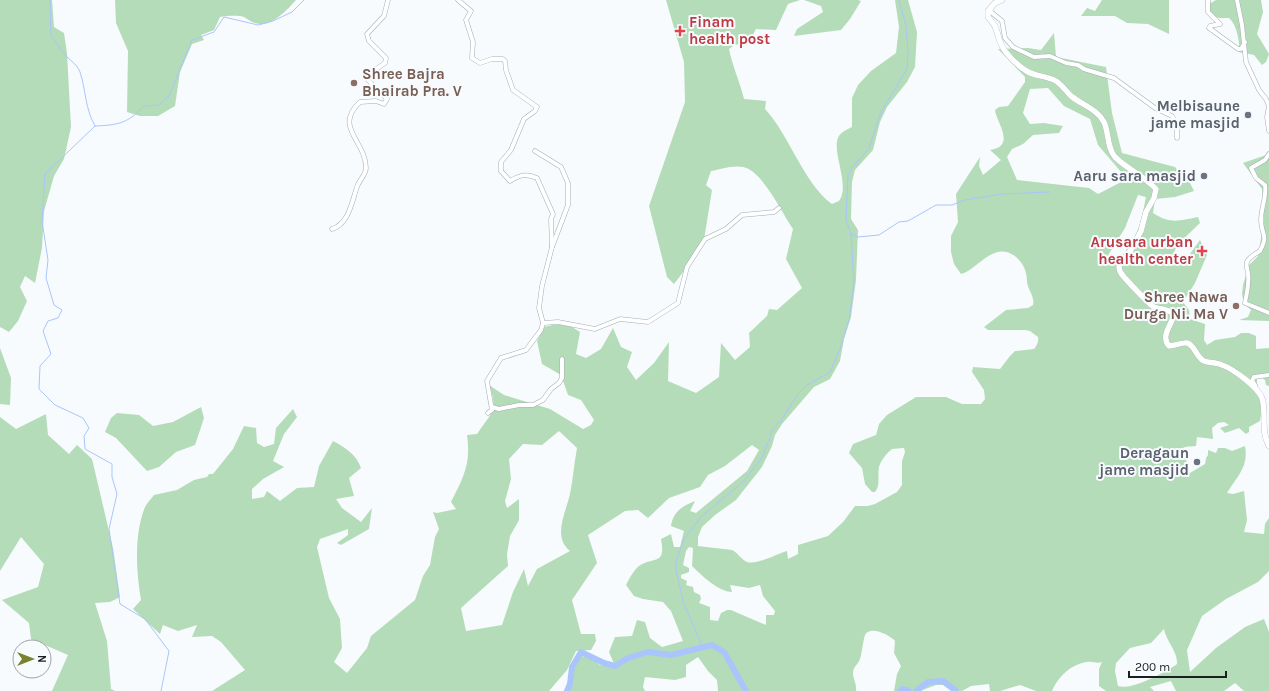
<svg xmlns="http://www.w3.org/2000/svg" width="1269" height="691" font-family="Karla,sans-serif">
  <rect width="100%" height="100%" fill="#f7fbfe"/>
  <!-- green -->
  <g fill="#b5dcb8" fill-rule="evenodd">
    <polygon points="0,0 52,0 54,27 64,33 67,53 71,127 64,159 54,176 44,211 42,248 35,283 25,276 20,287 27,301 18,321 9,332 0,327"/>
    <path d="M 115,0 L 296,0 C 287,10 270,29 255,23 C 251,22 248,19 244,17 C 237,15 227,16 220,17 L 214,30 L 201,35 L 204,40 L 192,44 L 180,72 L 175,106 L 158,116 L 140,116 L 127,112 L 128,51 L 116,23 Z"/>
    <path d="M 666,0 L 800,0 L 788,4 L 776,30 L 756,29 C 746,50 743,38 729,49 C 732,65 740,82 744,99 L 766,101 L 765,109 C 790,136 804,184 832,204 L 839,201 C 851,185 830,149 839,136 C 841,132 848,129 852,127 L 852,98 L 858,85 L 871,71 L 896,53 L 899,27 L 895,0 L 908,0 L 917,32 L 915,67 L 907,82 L 887,107 L 880,122 L 873,150 L 855,170 L 852,182 L 851,219 L 858,230 L 856,280 L 851,317 L 844,339 L 840,361 L 830,379 L 814,387 L 782,424 L 775,435 L 772,446 L 762,467 L 736,500 L 715,515 L 702,527 L 698,537 L 698,546 L 732,550 C 738,553 742,560 747,562 C 757,565 777,554 787,551 L 788,559 L 798,554 L 798,545 L 828,536 L 843,522 L 855,506 L 868,506 L 875,504 L 897,492 L 902,485 L 902,461 L 905,452 L 904,448 L 892,449 C 887,453 881,460 879,467 C 877,475 881,485 875,492 L 872,492 L 865,484 L 862,468 L 849,453 L 853,444 L 876,435 L 879,424 L 887,415 L 916,397 L 946,397 L 962,404 L 981,404 L 985,399 L 984,390 L 972,372 L 973,367 L 1000,369 L 1010,356 L 1015,351 L 1034,349 C 1037,345 1039,341 1038,337 L 1030,331 L 1025,330 L 988,330 L 984,327 L 1006,310 L 1028,308 L 1033,305 C 1035,297 1028,290 1027,282 C 1027,272 1024,264 1016,257 C 994,239 978,270 961,274 L 954,264 L 951,252 L 951,236 L 958,222 L 956,194 L 980,157 L 979,166 L 983,175 L 1001,160 L 990,150 C 1017,146 996,122 995,110 L 999,107 L 1008,106 L 1025,82 L 1025,77 L 998,49 L 1028,48 L 1041,50 L 1054,33 L 1056,57 L 1106,67 L 1112,113 L 1122,153 L 1175,167 L 1181,175 L 1189,181 L 1194,191 L 1175,197 L 1155,199 L 1153,213 C 1170,224 1178,221 1198,217 L 1200,223 L 1177,245 L 1174,253 L 1187,258 L 1200,240 L 1207,255 L 1195,283 L 1183,302 L 1189,310 L 1190,319 L 1205,324 L 1204,340 L 1207,345 L 1215,340 L 1235,337 L 1241,333 L 1249,333 L 1256,336 L 1256,349 L 1269,348 L 1269,386 L 1266,385 L 1265,380 L 1262,378 L 1257,378 L 1257,386 L 1259,389 L 1255,392 C 1264,400 1262,410 1260,421 L 1249,427 L 1249,432 L 1246,434 L 1239,428 L 1225,433 L 1220,428 L 1229,425 L 1224,422 L 1218,423 L 1212,428 L 1213,439 L 1197,437 L 1196,446 C 1188,447 1182,445 1178,454 L 1180,457 L 1186,458 L 1187,466 L 1190,473 L 1205,464 L 1206,458 L 1208,455 L 1208,450 L 1216,453 L 1218,448 L 1225,448 L 1232,451 L 1245,446 C 1249,467 1237,476 1227,493 L 1233,494 L 1244,491 L 1247,520 L 1244,532 L 1264,534 L 1265,524 L 1269,518 L 1269,571 L 1258,582 L 1226,599 L 1202,616 L 1187,650 L 1190,672 L 1216,648 L 1245,627 L 1264,619 L 1269,632 L 1269,691 L 1244,691 L 1235,683 L 1224,691 L 1176,691 L 1171,681 L 1150,687 L 1154,691 L 1106,691 L 1099,686 L 1099,669 L 1102,662 C 1097,664 1092,661 1087,662 C 1071,664 1058,677 1052,691 L 1036,691 L 1020,685 L 1000,691 L 990,691 L 989,684 L 971,686 L 962,691 L 949,689 L 944,685 L 936,685 L 920,691 L 894,691 L 897,674 L 901,666 L 894,653 L 895,641 C 890,635 870,625 865,635 C 863,640 862,654 860,659 C 858,665 853,666 853,673 C 853,679 857,684 856,691 L 718,691 L 717,680 L 708,671 L 698,657 L 686,665 L 686,677 L 675,680 L 645,677 L 643,687 L 645,691 L 567,691 L 571,684 L 572,668 L 581,656 L 591,658 L 600,665 L 615,666 L 609,652 L 615,637 L 632,636 L 637,620 L 645,622 L 650,638 L 662,647 L 683,641 L 671,611 L 663,602 L 643,599 L 634,596 L 626,585 C 629,579 633,571 639,566 C 654,556 666,566 661,539 L 671,534 L 674,547 L 680,547 L 684,531 L 671,526 C 673,512 682,506 695,501 L 690,511 L 696,513 L 747,471 L 759,450 L 752,445 L 725,466 L 708,475 L 700,487 L 669,498 L 648,518 L 638,510 L 625,511 L 588,535 L 597,563 L 572,600 L 581,634 L 595,634 L 596,641 L 591,650 L 576,651 L 567,670 L 549,691 L 212,691 L 245,670 L 221,642 L 212,636 L 192,637 L 197,625 L 178,631 L 163,625 L 160,634 L 133,609 L 141,600 C 136,572 134,534 145,507 C 147,503 151,499 154,495 L 177,490 L 194,480 L 207,477 L 209,474 L 213,474 L 233,449 L 244,426 L 256,428 L 257,443 L 264,447 L 274,444 L 276,428 L 293,409 L 297,417 L 284,434 L 273,461 L 284,467 L 263,479 L 252,489 L 252,499 L 264,497 L 267,491 L 280,501 L 297,488 L 314,487 L 319,466 L 333,441 C 346,448 356,454 361,468 L 349,478 L 354,496 L 336,499 L 342,508 L 361,522 L 372,508 L 369,529 L 341,545 L 337,543 L 348,535 L 348,529 L 320,539 L 317,547 L 329,598 L 340,619 L 342,648 L 334,662 L 347,673 L 367,648 L 371,636 L 415,600 L 423,576 L 430,565 L 435,537 L 439,529 L 433,512 L 437,513 L 456,509 L 451,502 C 464,476 471,464 467,435 L 477,434 C 491,413 499,411 489,385 L 504,395 L 550,409 L 583,429 L 591,425 L 594,420 L 581,400 L 568,395 L 561,375 L 542,364 L 537,341 L 544,327 C 558,323 567,322 580,332 L 576,354 L 586,358 L 601,349 L 613,328 L 621,347 L 632,352 L 627,367 L 636,380 L 654,363 L 669,342 L 668,381 L 696,393 L 719,377 L 721,343 L 735,360 L 750,347 L 749,333 L 767,316 L 769,309 L 777,310 L 802,288 L 786,259 L 793,229 C 782,213 762,170 743,167 C 733,165 721,169 711,171 L 706,185 L 712,190 L 703,246 L 674,284 L 667,277 L 649,206 L 685,102 L 684,62 ZM 1048,88 L 1064,106 L 1090,119 L 1098,145 L 1127,179 L 1098,194 L 1089,188 L 1017,180 L 1007,157 L 1012,149 L 1023,144 L 1033,135 L 1059,133 L 1063,126 L 1044,123 L 1030,124 L 1023,113 L 1030,89 ZM 1138,195 L 1146,197 C 1140,226 1137,244 1113,264 L 1107,257 L 1125,228 ZM 559,431 L 577,448 C 574,464 573,479 570,494 C 566,512 552,537 570,551 L 537,569 L 528,586 L 524,569 L 513,592 L 502,625 L 466,631 L 461,608 L 508,566 L 507,554 L 510,536 L 519,520 L 519,499 L 507,508 L 505,501 L 511,479 L 509,459 L 523,444 L 542,445 ZM 689,547 L 693,548 L 692,566 C 701,575 719,592 732,592 L 730,585 L 749,588 L 760,585 L 763,596 L 775,611 L 774,615 L 766,615 L 766,625 L 731,610 L 727,610 L 721,613 L 718,621 L 710,620 L 710,607 L 699,603 L 701,599 L 700,595 L 694,592 L 693,587 L 686,585 L 687,581 L 681,578 L 681,575 L 689,572 L 689,568 L 683,565 L 686,551 ZM 1164,629 C 1166,641 1178,652 1177,664 C 1166,672 1131,691 1118,686 L 1115,671 L 1116,663 L 1130,648 L 1151,643 Z"/>
    <polygon points="804,0 858,0 861,1 850,19 841,30 794,36 797,29 823,12 821,6"/>
    <polygon points="1102,0 1169,0 1169,34 1148,24 1127,23 1115,16 1081,16 1087,8 1095,11"/>
    <path d="M 1216,0 L 1261,0 L 1263,12 L 1257,34 L 1269,54 L 1266,62 L 1262,65 L 1254,55 L 1239,52 C 1240,42 1237,25 1229,18 L 1219,18 L 1210,14 L 1209,4 Z"/>
    <polygon points="1269,154 1269,321 1239,320 1248,317 1251,310 1244,304 1242,294 1243,285 1249,265 1258,256 1264,222 1264,212 1262,189 1243,163"/>
    <polygon points="0,348 11,378 10,405 0,404"/>
    <polygon points="201,407 204,418 195,445 176,452 159,467 147,471 116,438 105,432 111,418 117,413 139,415 153,426 173,422"/>
    <polygon points="46,414 48,435 69,454 77,445 92,459 113,548 120,597 110,602 95,603 107,641 111,689 115,691 52,691 68,655 31,639 29,623 2,600 38,587 44,564 21,537 0,571 0,417 16,429"/>
  </g>
  <g fill="none" stroke-linecap="round" stroke-linejoin="round">
    <!-- stream -->
    <g stroke="#aac5fb" stroke-width="1">
      <path d="M 50,0 L 51,36 C 56,42 59,48 64,53 C 69,61 76,62 80,72 C 86,90 85,109 95,126"/>
      <polyline points="851,234 858,237 879,235 899,222 908,221 936,205 952,205 965,200 1002,194 1050,192"/>
      <polyline points="702,646 683,601 676,570 676,562 684,539 702,516 742,483 762,458 773,429 782,419 797,395 807,385 830,372 840,349 849,320 854,283 851,234 846,220 848,175 851,169 869,148 881,112 907,69 908,54 906,26 899,0"/>
      <path d="M 161,691 L 169,651 L 145,619 L 120,604 L 109,529 L 117,494 L 112,477 L 112,464 L 85,449 L 84,436 L 89,428 L 83,418 L 55,405 L 39,389 L 40,366 L 51,354 L 43,331 L 48,321 L 58,318 L 62,310 L 54,305 L 46,278 L 48,260 L 42,221 L 45,174 L 95,126 C 119,125 128,123 144,106 L 159,105 L 169,96 L 192,40 L 214,32 L 224,17 L 258,25 L 273,21 L 292,12 L 304,0"/>
    </g>
    <!-- river -->
    <g stroke="#aac5fb" stroke-width="6">
      <polyline points="567,691 570,684 572,667 581,652 604,663 615,666 628,658 648,652 671,655 712,645 724,652 746,691"/>
      <polyline points="900,691 902,689 909,691"/>
      <polyline points="916,691 928,682 943,681 956,691"/>
    </g>
    <!-- street casing -->
    <g stroke="#a3adb4" stroke-width="5">
      <g id="street">
        <path d="M 458,0 L 471,11 L 466,20 L 473,42 L 472,58 L 480,63 L 492,59 L 503,59 L 505,61 L 506,70 L 513,90 L 537,107 L 535,111 L 524,119 L 511,150 L 501,162 L 501,171 L 510,181 C 520,175 526,173 537,178 L 553,214 L 551,219 L 552,247"/>
        <polyline points="1208,0 1208,12 1220,24 1210,26 1209,28 1238,49 1241,49 1245,42"/>
        <polyline points="1237,0 1242,25 1246,62 1259,90 1266,99 1269,106 1267,117 1269,131"/>
        <polyline points="990,8 991,12 1002,21 1005,38 1013,47 1034,57 1050,56 1066,63 1078,65 1084,69 1114,78 1155,108 1172,116 1177,126 1177,138"/>
        <path d="M 1269,154 L 1265,160 L 1251,168 L 1256,178 L 1265,185 C 1267,197 1261,208 1261,220 C 1261,235 1269,234 1260,251 C 1237,264 1251,265 1248,283 C 1248,290 1246,296 1245,303 L 1269,313"/>
        <path d="M 332,229 C 349,224 352,201 357,187 C 359,180 366,175 366,168 C 366,141 333,127 360,102 L 376,101 L 384,104 L 387,99 L 367,79 L 372,72 L 385,63 L 386,58 L 369,41 L 367,34 L 384,16 L 388,0"/>
        <polyline points="543,323 558,322 595,329 620,319 648,322 678,303 687,267 705,239 726,229 742,215 774,212 779,208"/>
        <polyline points="1255,385 1252,381 1254,377 1269,375"/>
        <polyline points="492,407 499,409 519,405 533,405 543,400 551,389 559,383 562,378 562,359"/>
        <polyline points="488,413 492,410 487,381 501,358 526,350 541,330 543,323 539,308 542,286 552,247 568,205 568,183 561,167 535,151"/>
      </g>
    </g>
    <!-- secondary casing -->
    <g stroke="#a3adb4" stroke-width="6">
      <path id="secondary" d="M 1002,0 L 995,3 L 988,11 L 988,17 C 1000,30 995,32 1002,46 C 1006,54 1017,65 1025,70 C 1034,77 1046,75 1056,81 C 1062,85 1066,91 1071,96 C 1082,105 1097,109 1104,122 C 1109,133 1107,148 1115,157 C 1127,169 1144,176 1156,189 L 1154,198 L 1146,212 L 1141,231 L 1131,250 L 1119,264 C 1119,267 1119,271 1121,273 C 1124,278 1151,306 1154,307 C 1162,310 1167,308 1174,314 C 1172,325 1160,336 1169,346 C 1174,346 1183,342 1187,343 C 1195,345 1196,357 1204,361 C 1209,363 1216,362 1222,365 C 1233,369 1257,386 1262,398 C 1267,414 1260,429 1269,446"/>
    </g>
    <!-- street -->
    <use href="#street" stroke="#fff" stroke-width="4"/>
    <!-- secondary -->
    <use href="#secondary" stroke="#fff" stroke-width="5.5"/>
  </g>
  <!-- markers -->
  <g fill="#e0444e" stroke="#f7fbfe" stroke-width="1.5">
    <path d="M678 25h4v4h4v4h-4v4h-4v-4h-4v-4h4z"/>
    <path d="M1200 245h4v4h4v4h-4v4h-4v-4h-4v-4h4z"/>
  </g>
  <g fill="#8d6e63" stroke="#f7fbfe" stroke-width="1.5">
    <circle cx="354" cy="83" r="4"/>
    <circle cx="1236" cy="306" r="4"/>
  </g>
  <g fill="#6b7280" stroke="#f7fbfe" stroke-width="1.5">
    <circle cx="1248" cy="115" r="4"/>
    <circle cx="1204" cy="176" r="4"/>
    <circle cx="1197" cy="462" r="4"/>
  </g>
  <g text-anchor="middle" dominant-baseline="central" stroke-width="4" stroke-linejoin="round" paint-order="stroke">
    <!-- health labels -->
    <g font-size="15" font-weight="bold" fill="#be3a42" stroke="#f7fbfe" text-anchor="start">
      <text x="689" y="22">Finam<tspan x="689" dy="17">health post</tspan></text>
      <text x="1193" y="242" text-anchor="end">Arusara urban<tspan x="1193" dy="17">health center</tspan></text>
    </g>
    <!-- education labels -->
    <g font-size="15" font-weight="bold" fill="#785e54" stroke="#f7fbfe" text-anchor="start">
      <text x="362" y="74">Shree Bajra<tspan x="362" dy="17">Bhairab Pra. V</tspan></text>
      <text x="1228" y="297" text-anchor="end">Shree Nawa<tspan x="1228" dy="17">Durga Ni. Ma V</tspan></text>
    </g>
    <!-- worship labels -->
    <g font-size="15" font-weight="bold" fill="#5b616d" stroke="#f7fbfe" text-anchor="end">
      <text x="1240" y="106">Melbisaune<tspan x="1240" dy="17">jame masjid</tspan></text>
      <text x="1196" y="176">Aaru sara masjid</text>
      <text x="1189" y="453">Deragaun<tspan x="1189" dy="17">jame masjid</tspan></text>
    </g>
  </g>
  <!-- north arrow -->
  <g transform="translate(32 659) rotate(90)"><circle r="19" fill="#f7fbfe" stroke="#9fa3a6"/>
  <path d="M0-3L7 15L0 10L-7 15Z" fill="#79812d"/>
  <text y="-6" font-size="11" font-weight="bold" text-anchor="middle" fill="#1b1f22">N</text>
  </g>
  <!-- scale -->
  <path d="M1129 671v6h97v-6" fill="none" stroke="#1b1f22" stroke-width="2"/>
  <text x="1135" y="671" font-size="12" fill="#1b1f22" stroke="#f7fbfe" stroke-width="3" paint-order="stroke">200 m</text>
</svg>
